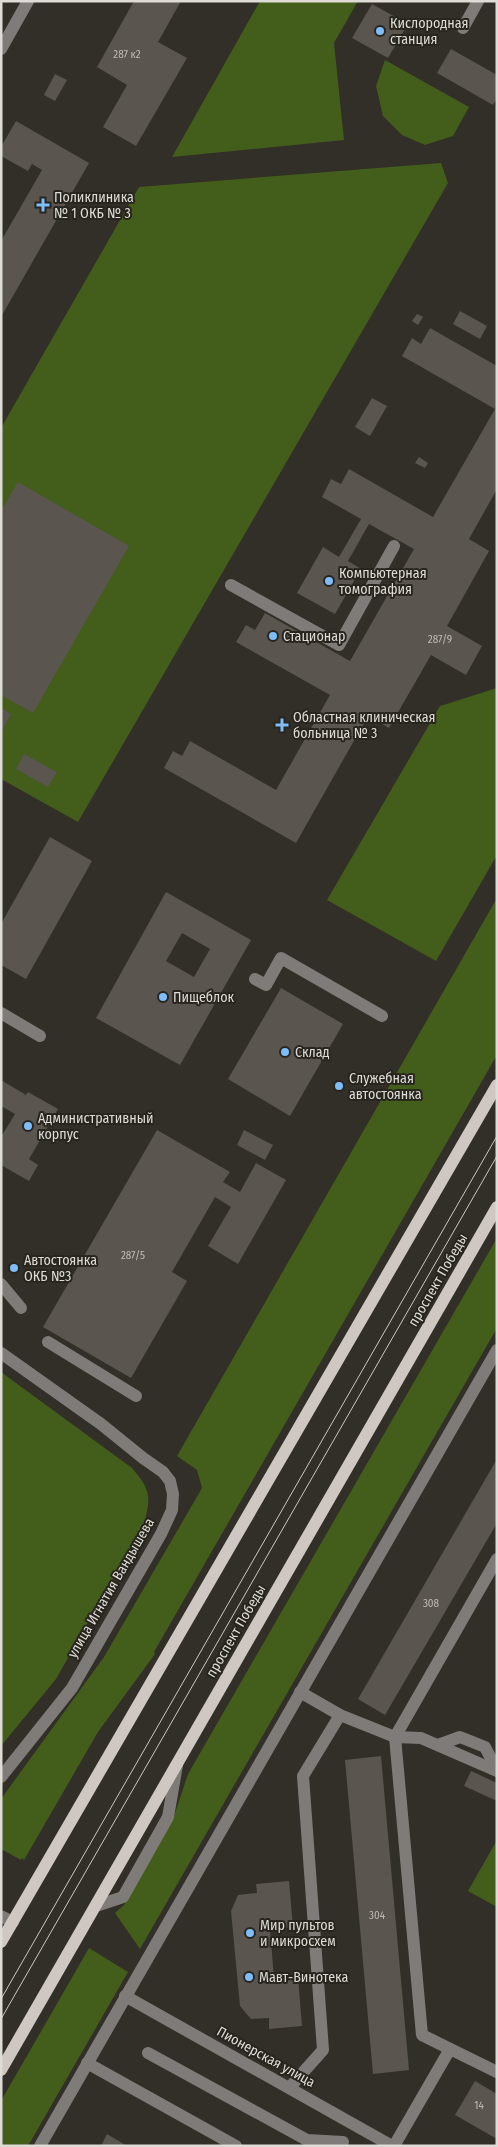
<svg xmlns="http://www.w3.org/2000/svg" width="498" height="2147" font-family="'Fira Sans Condensed',sans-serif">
  <rect width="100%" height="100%" fill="#322e28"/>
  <!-- green -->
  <g fill="#435d1b">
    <polygon points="260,1 358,1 334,43 344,140 172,157"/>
    <polygon points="385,60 469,107 453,136 425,145 402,135 383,116 376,86"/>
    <polygon points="441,163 448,183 78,822 1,779 1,428 139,187"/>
    <polygon points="497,688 497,855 436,961 327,900 440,706"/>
    <polygon points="497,898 497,1055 154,1652 155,1654 98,1732 24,1860 22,1858 21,1860 1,1849 1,1799 104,1657 202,1488 197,1470 177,1456"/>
    <polygon points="497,1238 497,1328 140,1949 115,1913 124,1905 174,1816 188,1774"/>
    <path d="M 1,1372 L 132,1468 C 151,1490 151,1497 144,1524 L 56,1679 L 1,1746 Z"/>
    <polygon points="497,1840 497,1907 468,1891"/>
    <polygon points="89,1948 128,1972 28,2146 1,2146 1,2101"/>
  </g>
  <!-- building -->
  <g fill="#5a554e" fill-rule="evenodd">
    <polygon points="134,1 181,1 158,42 187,58 136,146 103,127 127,85 97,67"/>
    <polygon points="372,4 408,24 388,58 352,38"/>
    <polygon points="451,49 497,75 497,98 493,105 437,73"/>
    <polygon points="55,74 67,80 55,101 44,95"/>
    <polygon points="16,121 89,163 1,317 1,241 42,170 32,164 28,171 1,156 1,147"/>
    <polygon points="460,311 487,326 480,339 453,324"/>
    <polygon points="417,314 423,317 418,325 412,321"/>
    <polygon points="430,328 497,366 497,489 469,539 489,551 447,626 482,646 466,675 431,655 389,728 368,716 296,843 164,768 173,751 182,756 190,741 276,790 330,695 236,642 246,625 255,630 265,613 350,661 414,549 369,524 348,561 361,569 335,614 297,593 323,547 339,557 361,519 322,497 331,479 341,484 349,469 433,517 495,409 402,356 412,338 421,344"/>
    <polygon points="372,398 387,406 370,436 355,427"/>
    <polygon points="419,457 428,463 425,468 415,463"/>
    <polygon points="18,482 129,546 33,713 1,695 1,511"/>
    <polygon points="1,708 11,714 1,733"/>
    <polygon points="24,754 57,772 48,787 16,769"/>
    <polygon points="50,837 92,861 26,979 1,965 1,924"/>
    <path d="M 166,892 L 251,940 L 180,1065 L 96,1018 ZM 182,933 L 210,949 L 194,977 L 166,961 Z"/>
    <polygon points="281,988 343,1024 290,1116 228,1079"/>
    <polygon points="1,1080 26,1095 28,1092 58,1109 29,1159 38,1165 29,1181 1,1165 1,1137 15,1114 1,1106"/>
    <polygon points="157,1130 230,1172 223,1182 240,1192 256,1163 286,1180 238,1264 208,1246 231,1207 215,1197 172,1272 187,1281 131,1378 43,1327"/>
    <polygon points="244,1130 273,1145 265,1160 237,1145"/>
    <polygon points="497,1459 497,1523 385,1715 358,1699"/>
    <polygon points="381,1756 409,2070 373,2074 345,1760"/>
    <polygon points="471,1771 497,1783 497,1801 464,1786"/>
    <polygon points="289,1881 293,1927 270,1929 274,1979 298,1977 302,2026 269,2029 269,2018 251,2019 240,2006 231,1911 238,1895 257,1893 256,1884"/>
    <polygon points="475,2081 497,2094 497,2139 455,2115"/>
    <polygon points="107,2134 127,2146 101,2146"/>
  </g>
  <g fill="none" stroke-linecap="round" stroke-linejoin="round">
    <!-- minor -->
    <g stroke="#7f7b79" stroke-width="12">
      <polyline points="463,28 478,1"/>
      <polyline points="1,49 28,1"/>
      <polyline points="231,585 339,645 394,546"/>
      <polyline points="255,979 266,985 281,958 382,1016"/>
      <polyline points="1,1013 40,1036"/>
      <polyline points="1,1284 21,1308"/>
      <polyline points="48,1342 136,1396"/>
      <polyline points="1,1353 101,1424 143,1458 163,1472 170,1481 173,1494 172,1510 161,1534 72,1688 1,1777"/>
      <polyline points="497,1559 395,1737 422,2035 497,2072"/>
      <polyline points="300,1692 340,1715 395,1737 421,1738 497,1771"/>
      <polyline points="438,1745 460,1737 485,1747 497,1770"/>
      <polyline points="96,1906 123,1897 168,1817 177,1765"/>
      <polyline points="1,1916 13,1922"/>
      <polyline points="125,1996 392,2146"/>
      <polyline points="148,2053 307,2140 343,2142"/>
      <polyline points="87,2063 236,2146"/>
      <polyline points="290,2087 323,2050 303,1776 340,1715"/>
      <polyline points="40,2146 497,1350"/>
      <polyline points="394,2146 450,2049"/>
    </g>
    <!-- major -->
    <g stroke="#cfc7c2" stroke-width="12">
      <polyline points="1,1942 497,1085"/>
      <polyline points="1,2070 497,1207"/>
    </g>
    <!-- tram -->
    <g stroke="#cac8c3" stroke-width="1">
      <polyline points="1,1999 497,1136"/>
      <polyline points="1,2019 497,1156"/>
    </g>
  </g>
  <!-- markers -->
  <g fill="#7ebdf9" stroke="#28251e" stroke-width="2">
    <circle cx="380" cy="31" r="5"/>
    <path d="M40.5 197.5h5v5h5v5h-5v5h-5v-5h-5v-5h5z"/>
    <circle cx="329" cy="581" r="5"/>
    <circle cx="273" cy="636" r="5"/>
    <path d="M279.5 717.5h5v5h5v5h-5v5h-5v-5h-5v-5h5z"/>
    <circle cx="163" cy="997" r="5"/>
    <circle cx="285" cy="1052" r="5"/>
    <circle cx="339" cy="1086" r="5"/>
    <circle cx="28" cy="1126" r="5"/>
    <circle cx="14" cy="1268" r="5"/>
    <circle cx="250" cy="1933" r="5"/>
    <circle cx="249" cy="1977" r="5"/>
  </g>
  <g text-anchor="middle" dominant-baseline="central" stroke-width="4" stroke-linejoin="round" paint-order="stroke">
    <!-- number labels -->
    <g font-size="11" fill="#bdbab5">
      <text x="127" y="54">287 к2</text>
      <text x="440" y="639">287/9</text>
      <text x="133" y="1255">287/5</text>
      <text x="431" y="1603">308</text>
      <text x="377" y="1915">304</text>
      <text x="479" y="2105">14</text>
    </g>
    <!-- poi labels -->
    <g font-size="14" fill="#dedcd7" stroke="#28251e" text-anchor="start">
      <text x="390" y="23">Кислородная<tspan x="390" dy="16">станция</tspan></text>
      <text x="54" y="197">Поликлиника<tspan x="54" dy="16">№ 1 ОКБ № 3</tspan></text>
      <text x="339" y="573">Компьютерная<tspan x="339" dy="16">томография</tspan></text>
      <text x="283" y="636">Стационар</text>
      <text x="293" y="717">Областная клиническая<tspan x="293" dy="16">больница № 3</tspan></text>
      <text x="173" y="997">Пищеблок</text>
      <text x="295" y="1052">Склад</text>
      <text x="349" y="1078">Служебная<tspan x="349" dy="16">автостоянка</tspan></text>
      <text x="38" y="1118">Административный<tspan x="38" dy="16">корпус</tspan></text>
      <text x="24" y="1260">Автостоянка<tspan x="24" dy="16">ОКБ №3</tspan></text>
      <text x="260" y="1925">Мир пультов<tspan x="260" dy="16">и микросхем</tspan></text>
      <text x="259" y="1977">Мавт-Винотека</text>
    </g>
    <!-- street labels -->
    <g font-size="14" fill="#dedcd7" stroke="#28251e">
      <text transform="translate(438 1280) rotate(-60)">проспект Победы</text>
      <text transform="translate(111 1588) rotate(-60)">улица Игнатия Вандышева</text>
      <text transform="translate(236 1631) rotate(-60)">проспект Победы</text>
      <text transform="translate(266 2057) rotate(29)">Пионерская улица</text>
    </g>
  </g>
  <!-- border -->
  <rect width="498" height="2147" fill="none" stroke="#dedcd7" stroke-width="5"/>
</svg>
